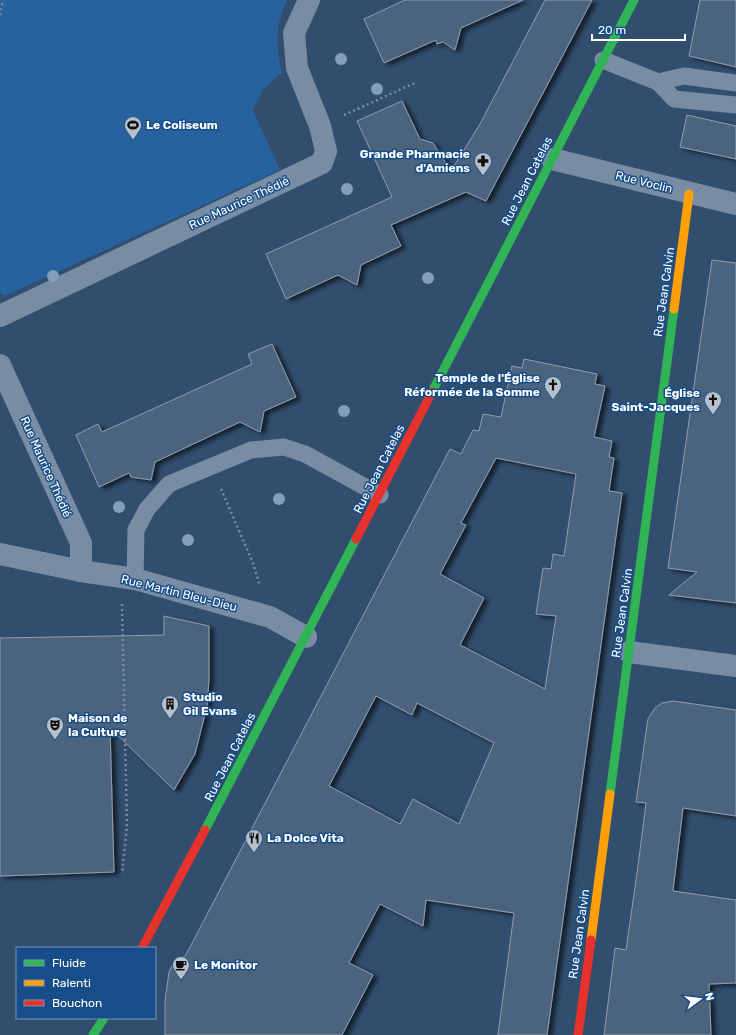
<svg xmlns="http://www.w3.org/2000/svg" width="736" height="1035" font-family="Rubik,sans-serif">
  <defs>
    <filter id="shadow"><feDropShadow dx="4.5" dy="2.5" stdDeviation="2" flood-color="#0009"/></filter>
  </defs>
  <rect width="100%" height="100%" fill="#314e6e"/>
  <!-- green -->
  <path fill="#28629e" d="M 0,0 L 287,0 C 275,25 275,46 282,72 L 262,91 L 253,110 L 280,170 L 5,296 L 0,293 Z"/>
  <!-- building -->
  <g fill="#4c637d" stroke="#8c9eb2" fill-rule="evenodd" filter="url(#shadow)">
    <polygon points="405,0 523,0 461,28 455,50 443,42 437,44 436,40 384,63 364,19"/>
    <polygon points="545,0 592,0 486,201 466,192 391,225 401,246 361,265 357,285 338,275 286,299 266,254 392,197 357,121 402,101 420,139 433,143 451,171 480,124"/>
    <polygon points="700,0 736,0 736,67 689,56"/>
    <polygon points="687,115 736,126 736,159 680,147"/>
    <polygon points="712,260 736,263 736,603 669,595 697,572 668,568"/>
    <polygon points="272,344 296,397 264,411 260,432 240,422 155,462 151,480 131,477 129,473 99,487 76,435 98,424 102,432 252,364 248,354"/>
    <path d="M 524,359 L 597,374 L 595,384 L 605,386 L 594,437 L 612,441 L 609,457 L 614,458 L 609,491 L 622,493 L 547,1035 L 498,1035 L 514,913 L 426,900 L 423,926 L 380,904 L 349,963 L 373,975 L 342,1035 L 165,1035 L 165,1001 L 169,972 L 174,962 L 185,956 L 189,949 L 450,449 L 461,454 L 473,430 L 479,431 L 483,414 L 501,417 L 512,366 L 522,368 ZM 496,458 L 576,474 L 564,556 L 553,554 L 551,569 L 543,568 L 536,614 L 556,616 L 545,689 L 460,645 L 484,598 L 440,574 L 466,525 L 461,523 ZM 376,696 L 412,715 L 417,703 L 494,743 L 459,824 L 413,799 L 400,824 L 329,786 Z"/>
    <polygon points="164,616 209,626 209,679 207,706 195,754 174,790 110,728 114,872 0,876 0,638 164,635"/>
    <polygon points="673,701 736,710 736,816 683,808 673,891 736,900 736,983 709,984 711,1035 604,1035 615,948 626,950 638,866 646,803 636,802 647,725 648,719 655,708 662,703"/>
  </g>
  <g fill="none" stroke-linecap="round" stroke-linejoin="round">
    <!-- path -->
    <g stroke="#788da4" stroke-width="2.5" stroke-dasharray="2 3" stroke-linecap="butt">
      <polyline points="0,15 3,0"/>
      <polyline points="344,115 417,82"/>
      <polyline points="221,489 253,563 260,586"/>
      <polyline points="122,604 127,826 122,874"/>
    </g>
    <!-- lane -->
    <g stroke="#788da4" stroke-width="17">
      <polyline points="603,60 658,82 674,99 736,105"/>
      <polyline points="658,82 684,76 736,83"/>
      <polyline points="135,579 136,530 147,509 169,484 251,450 284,447 305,454 380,495"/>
    </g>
    <!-- street -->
    <g stroke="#788da4" stroke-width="22">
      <polyline points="552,159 736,204"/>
      <polyline points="0,316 322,163 326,151 320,126 297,68 294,33 309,0"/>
      <polyline points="0,365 81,543 81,571"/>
      <polyline points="0,554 81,571 135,579 270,617 306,637"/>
      <polyline points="629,652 736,666"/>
    </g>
    <!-- fast -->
    <g stroke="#30b455" stroke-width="9">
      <polyline points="432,392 634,0"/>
      <polyline points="610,794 674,309"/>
      <polyline points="205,830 356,539"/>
      <polyline points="93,1035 104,1018"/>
    </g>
    <!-- slow -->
    <g stroke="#ff9f0a" stroke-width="9">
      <polyline points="674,309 689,194"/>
      <polyline points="591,940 610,794"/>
    </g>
    <!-- jam -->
    <g stroke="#e5322d" stroke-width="9">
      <polyline points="356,539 432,392"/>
      <polyline points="142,948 205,830"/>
      <polyline points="578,1035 591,940"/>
    </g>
  </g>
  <!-- trees -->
  <g fill="#829ebb">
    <circle cx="341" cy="59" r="6"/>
    <circle cx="377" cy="89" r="6"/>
    <circle cx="347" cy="189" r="6"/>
    <circle cx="53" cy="276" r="6"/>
    <circle cx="428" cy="278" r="6"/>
    <circle cx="344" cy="411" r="6"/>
    <circle cx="279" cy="499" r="6"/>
    <circle cx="119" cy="507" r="6"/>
    <circle cx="188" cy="540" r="6"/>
  </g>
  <!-- icons -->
  <defs>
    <g id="stadium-pin" transform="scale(0.9)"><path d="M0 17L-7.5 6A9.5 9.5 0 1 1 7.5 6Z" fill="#b7c1cc" stroke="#174d88"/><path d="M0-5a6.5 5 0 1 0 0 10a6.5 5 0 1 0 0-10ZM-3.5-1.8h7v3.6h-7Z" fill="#111"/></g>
    <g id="pharmacy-pin" transform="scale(0.9)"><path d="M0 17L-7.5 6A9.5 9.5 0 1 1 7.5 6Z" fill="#b7c1cc" stroke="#174d88"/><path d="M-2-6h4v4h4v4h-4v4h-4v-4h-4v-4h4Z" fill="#111"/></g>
    <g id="church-pin" transform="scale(0.9)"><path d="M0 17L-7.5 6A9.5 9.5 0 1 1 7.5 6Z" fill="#b7c1cc" stroke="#174d88"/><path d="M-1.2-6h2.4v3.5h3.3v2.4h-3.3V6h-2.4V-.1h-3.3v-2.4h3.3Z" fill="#111"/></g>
    <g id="building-pin" transform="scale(0.9)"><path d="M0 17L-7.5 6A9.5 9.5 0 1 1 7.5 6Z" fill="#b7c1cc" stroke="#174d88"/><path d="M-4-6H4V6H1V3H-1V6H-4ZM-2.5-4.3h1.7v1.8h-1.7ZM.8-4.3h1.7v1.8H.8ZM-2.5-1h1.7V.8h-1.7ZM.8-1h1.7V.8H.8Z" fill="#111"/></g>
    <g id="theatre-pin" transform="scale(0.9)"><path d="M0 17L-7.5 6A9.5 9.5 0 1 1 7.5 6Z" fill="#b7c1cc" stroke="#174d88"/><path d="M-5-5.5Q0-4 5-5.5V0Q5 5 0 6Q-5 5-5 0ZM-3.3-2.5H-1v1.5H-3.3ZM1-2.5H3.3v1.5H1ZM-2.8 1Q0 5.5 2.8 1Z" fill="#111"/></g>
    <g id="restaurant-pin" transform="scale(0.9)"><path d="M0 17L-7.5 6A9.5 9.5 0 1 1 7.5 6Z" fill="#b7c1cc" stroke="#174d88"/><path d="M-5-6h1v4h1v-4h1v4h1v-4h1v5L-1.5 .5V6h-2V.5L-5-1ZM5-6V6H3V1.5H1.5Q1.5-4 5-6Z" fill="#111"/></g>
    <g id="cafe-pin" transform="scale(0.9)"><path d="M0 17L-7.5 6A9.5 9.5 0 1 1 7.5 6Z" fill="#b7c1cc" stroke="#174d88"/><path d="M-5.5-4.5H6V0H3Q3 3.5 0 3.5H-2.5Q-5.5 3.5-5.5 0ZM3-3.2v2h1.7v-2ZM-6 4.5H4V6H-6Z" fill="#111"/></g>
  </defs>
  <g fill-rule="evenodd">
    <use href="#stadium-pin" x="133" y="125"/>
    <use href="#pharmacy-pin" x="483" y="161"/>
    <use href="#church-pin" x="553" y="385"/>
    <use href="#church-pin" x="713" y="400"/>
    <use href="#building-pin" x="170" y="704"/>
    <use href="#theatre-pin" x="55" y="725"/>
    <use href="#restaurant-pin" x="254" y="838"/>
    <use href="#cafe-pin" x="181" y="965"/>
  </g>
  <g text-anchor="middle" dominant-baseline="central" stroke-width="3" stroke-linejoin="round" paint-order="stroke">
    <!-- poi labels -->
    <g font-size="12" font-weight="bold" fill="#fff" stroke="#174d88" text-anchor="start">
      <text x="146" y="125">Le Coliseum</text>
      <text x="470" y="154" text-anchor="end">Grande Pharmacie<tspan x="470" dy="14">d'Amiens</tspan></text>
      <text x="540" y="378" text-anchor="end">Temple de l'Église<tspan x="540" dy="14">Réformée de la Somme</tspan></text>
      <text x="700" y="393" text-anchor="end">Église<tspan x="700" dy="14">Saint-Jacques</tspan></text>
      <text x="183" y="697">Studio<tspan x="183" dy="14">Gil Evans</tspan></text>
      <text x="68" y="718">Maison de<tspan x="68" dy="14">la Culture</tspan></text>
      <text x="267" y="838">La Dolce Vita</text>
      <text x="194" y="965">Le Monitor</text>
    </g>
    <!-- street labels -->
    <g font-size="12" fill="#fff" stroke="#174d88">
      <text transform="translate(527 181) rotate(-63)">Rue Jean Catelas</text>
      <text transform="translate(644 182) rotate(14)">Rue Voclin</text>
      <text transform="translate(239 203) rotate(-25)">Rue Maurice Thédié</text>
      <text transform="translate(664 292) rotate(-82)">Rue Jean Calvin</text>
      <text transform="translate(46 467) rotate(66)">Rue Maurice Thédié</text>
      <text transform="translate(379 469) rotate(-63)">Rue Jean Catelas</text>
      <text transform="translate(179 593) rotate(14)">Rue Martin Bleu-Dieu</text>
      <text transform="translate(622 613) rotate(-82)">Rue Jean Calvin</text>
      <text transform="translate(230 757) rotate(-63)">Rue Jean Catelas</text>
      <text transform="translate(579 934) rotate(-82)">Rue Jean Calvin</text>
    </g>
  </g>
  <!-- legend -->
  <rect x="16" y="947" width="140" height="72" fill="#174d88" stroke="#7494b8"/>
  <rect x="24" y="960" width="20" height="6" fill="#30b455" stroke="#7494b8"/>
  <text x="52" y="967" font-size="12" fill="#ffffff">Fluide</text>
  <rect x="24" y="980" width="20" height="6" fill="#ff9f0a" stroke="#7494b8"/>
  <text x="52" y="987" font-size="12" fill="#ffffff">Ralenti</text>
  <rect x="24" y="1000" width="20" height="6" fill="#e5322d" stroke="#7494b8"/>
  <text x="52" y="1007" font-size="12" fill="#ffffff">Bouchon</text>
  <!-- north arrow -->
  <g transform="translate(700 999) rotate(75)" stroke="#174d88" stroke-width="3" paint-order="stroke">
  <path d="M0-3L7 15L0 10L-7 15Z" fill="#ffffff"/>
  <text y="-6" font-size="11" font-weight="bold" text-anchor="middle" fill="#ffffff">N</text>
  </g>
  <!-- scale -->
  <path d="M592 34v6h93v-6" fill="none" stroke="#ffffff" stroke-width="2"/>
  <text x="598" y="34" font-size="12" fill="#ffffff" stroke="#174d88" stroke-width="3" paint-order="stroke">20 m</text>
</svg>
